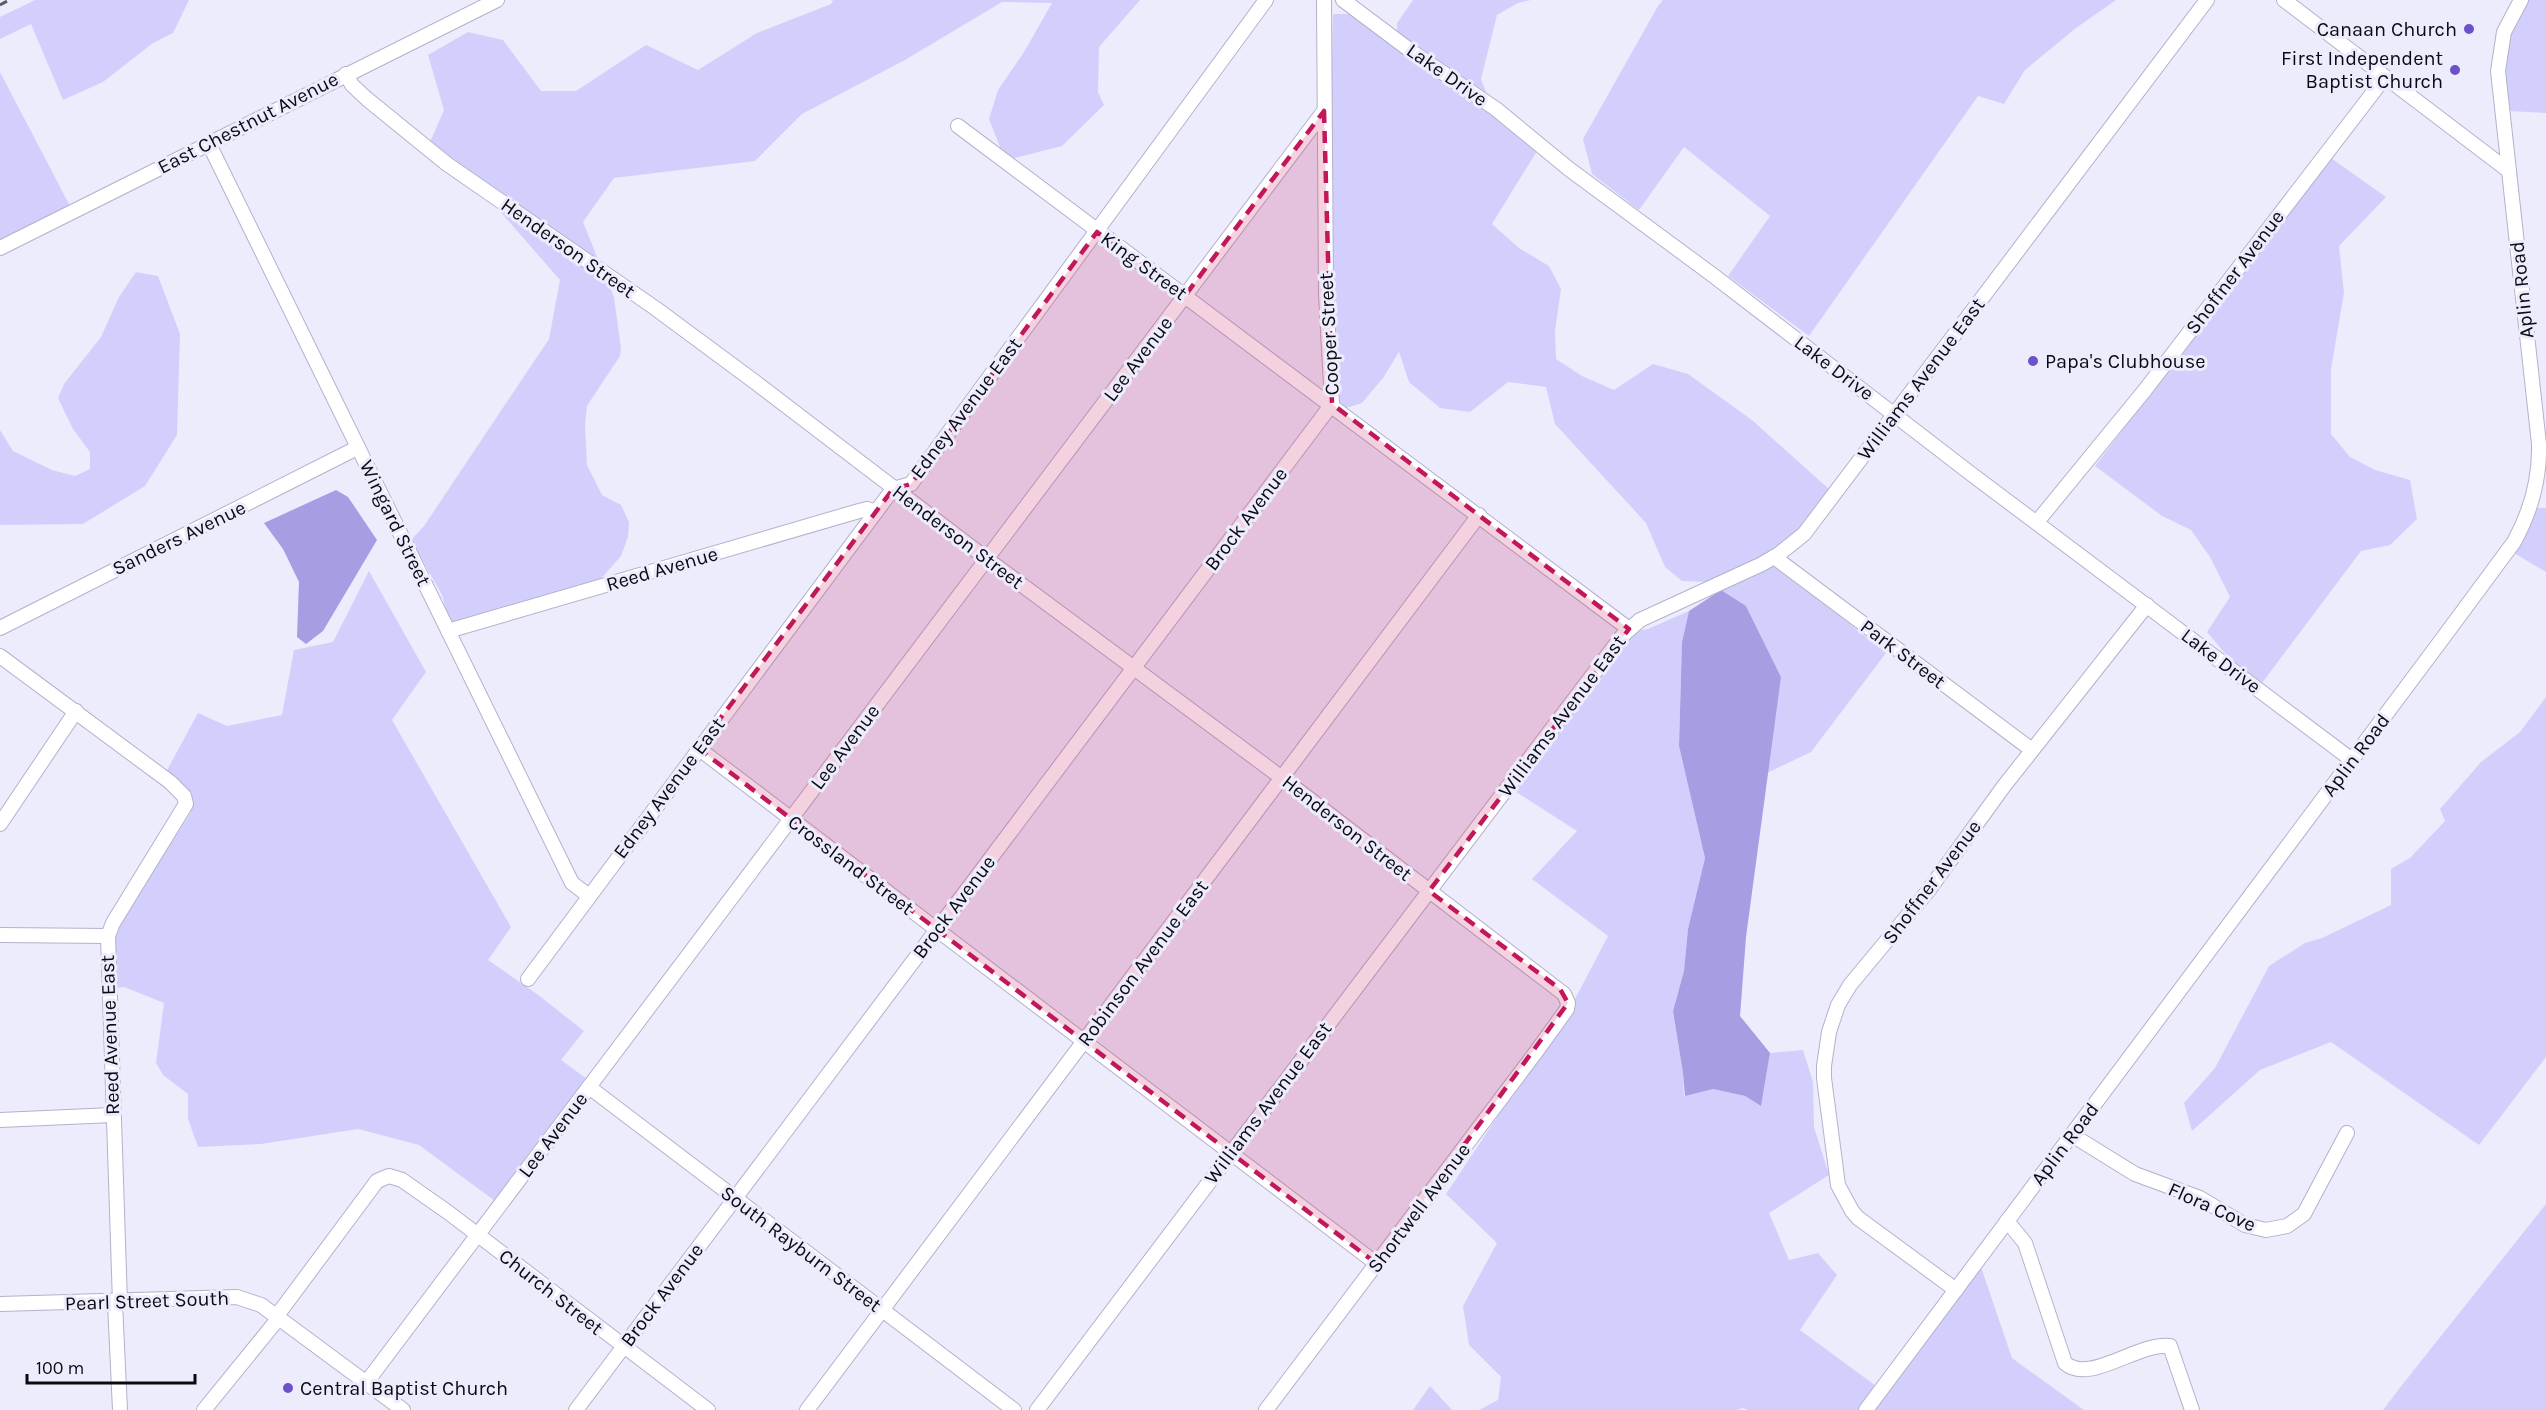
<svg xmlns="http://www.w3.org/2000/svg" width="2546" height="1410" font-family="Karla,sans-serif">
  <rect width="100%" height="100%" fill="#edecfd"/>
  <!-- green -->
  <g fill="#d3cffc">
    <polygon points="35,0 189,0 173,33 153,43 103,82 63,100 31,24 0,39 0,17"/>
    <polygon points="833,0 1140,0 1099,47 1098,92 1104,105 1062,146 1011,159 1002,152 989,119 998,90 1024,52 1052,3 1002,2 905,60 802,114 755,161 614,178 583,222 600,264 430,142 444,110 428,55 468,32 503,40 541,91 576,91 646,45 698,70 757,33 831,4"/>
    <polygon points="1413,0 1531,0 1518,3 1497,15 1481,79 1488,97 1397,33 1397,23"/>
    <polygon points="1663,0 2116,0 2076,28 2025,70 2004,104 1978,96 1809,336 1728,276 1770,216 1684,147 1639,210 1592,174 1583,139 1658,6"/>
    <path d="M 2529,0 L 2546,0 L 2546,113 L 2508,111 C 2504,68 2503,37 2529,0 Z"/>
    <polygon points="1333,14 1352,14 1493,113 1537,151 1492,224 1519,248 1549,266 1561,289 1555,331 1556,359 1582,376 1614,390 1653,364 1688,374 1752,420 1830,490 1799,529 1774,550 1709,582 1682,581 1665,567 1646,523 1555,424 1546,387 1508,382 1470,412 1440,408 1409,382 1399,352 1383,378 1362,403 1346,408 1338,401 1332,294 1331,114 1333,111 1331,109"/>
    <polygon points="0,72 70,206 0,241"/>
    <polygon points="2331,158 2386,197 2339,246 2344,293 2331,369 2331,434 2350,457 2375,470 2410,480 2417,519 2390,545 2361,551 2262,683 2234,664 2207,632 2230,597 2210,557 2191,530 2162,516 2095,466"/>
    <polygon points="490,200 608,283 614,297 621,349 620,356 587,406 585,425 587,465 602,495 621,505 629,522 628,537 621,556 599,581 450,623 442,595 411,540 424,526 549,339 560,280"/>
    <polygon points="136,272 158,276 180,334 177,435 145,486 83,524 0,525 0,430 13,451 52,470 75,476 90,469 90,452 73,429 58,398 64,384 101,337 119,297"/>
    <polygon points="2537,508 2546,508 2546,572 2514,553 2529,527"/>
    <polygon points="1775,564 1886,653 1811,752 1767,773 1781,677 1746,606 1720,590"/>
    <polygon points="369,571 426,672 392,720 511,927 488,960 537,994 584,1031 561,1060 587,1079 495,1201 419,1145 358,1129 261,1144 198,1147 188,1119 188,1094 163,1075 156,1063 164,1003 124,987 115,988 114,942 118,926 191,812 190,797 192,793 166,772 198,713 227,726 282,715 294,650 333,642"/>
    <polygon points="1689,611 1682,642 1679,746 1705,858 1688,929 1684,971 1673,1011 1683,1073 1684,1096 1713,1089 1745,1096 1761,1106 1770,1053 1803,1050 1813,1082 1814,1127 1829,1175 1769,1213 1789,1260 1818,1253 1837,1275 1800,1330 1876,1386 1858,1410 1748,1410 1743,1408 1737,1410 1479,1410 1498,1400 1501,1377 1469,1345 1463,1306 1497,1243 1446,1194 1515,1090 1575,1008 1575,999 1608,936 1532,879 1577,831 1513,790 1635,631 1648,629"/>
    <polygon points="2546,697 2546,1057 2479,1145 2331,1042 2260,1070 2192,1131 2184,1103 2215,1068 2269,966 2305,943 2322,938 2391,905 2391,869 2410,858 2445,821 2440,809 2481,762 2520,732"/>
    <polygon points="2546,1204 2546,1410 2383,1410 2402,1385"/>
    <polygon points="1981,1267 2012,1358 2084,1410 1874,1410"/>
    <polygon points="1430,1386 1452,1410 1413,1410"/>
  </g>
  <!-- water -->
  <g fill="#a69de2">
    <polygon points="336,490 348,497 377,540 323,631 306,644 297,637 299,582 283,549 264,523"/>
    <polygon points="1721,590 1746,606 1781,677 1746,937 1740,1016 1770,1053 1761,1106 1745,1096 1713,1089 1685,1096 1683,1073 1673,1011 1684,971 1688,929 1705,858 1679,746 1682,642 1689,611"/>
  </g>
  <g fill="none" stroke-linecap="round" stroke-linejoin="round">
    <!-- minor casing -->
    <g stroke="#b3b1cc" stroke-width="16">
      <g id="minor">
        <polyline points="1324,0 1326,294 1332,404"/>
        <polyline points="1343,0 1411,51 1496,109 1569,169 1714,276 1970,473 2352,760"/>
        <polyline points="2284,0 2509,171"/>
        <polyline points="346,74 352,85 367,99 447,164 655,308 755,382 987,559 1282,778 1564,994 1568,1003 1567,1009 1536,1052 1266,1410"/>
        <polyline points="958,126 1629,629"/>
        <polyline points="209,144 572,883 589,896"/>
        <polyline points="0,248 497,0"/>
        <polyline points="2037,522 2145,390 2385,77"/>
        <polyline points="1774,557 2032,750"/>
        <polyline points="0,628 357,448"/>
        <polyline points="448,631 859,511 867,509 876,512"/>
        <polyline points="0,656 170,782 184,796 186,804 113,923 108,936 120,1303"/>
        <polyline points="698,748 1377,1264"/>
        <polyline points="0,824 76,711"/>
        <polyline points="0,935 108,936"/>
        <polyline points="528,979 893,489 911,484 1266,0"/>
        <polyline points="589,1087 1014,1410"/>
        <polyline points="0,1120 113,1115"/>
        <polyline points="2072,1135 2135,1174 2200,1198 2245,1225 2266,1230 2287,1226 2304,1214 2347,1133"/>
        <path d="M 2007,1221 L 2025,1243 L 2065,1363 C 2089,1385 2138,1342 2170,1346 L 2192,1410"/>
        <polyline points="1956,1290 1858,1218 1852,1211 1838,1185 1824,1078 1824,1066 1829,1032 1838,1005 1850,985 1928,891 2004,786 2147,605"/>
        <polyline points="115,1303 120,1410"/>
        <polyline points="0,1304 237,1297 261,1305 403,1410"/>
        <polyline points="276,1317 377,1181 389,1176 402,1180 449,1213 708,1410"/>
        <polyline points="366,1383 1324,111"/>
        <polyline points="204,1410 278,1319"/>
        <polyline points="576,1410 1332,404"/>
        <polyline points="807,1410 1479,515"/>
        <polyline points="1037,1410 1622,636 1640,620 1762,564 1779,554 1804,534 2207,0"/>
        <path d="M 1866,1410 L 2440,642 L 2514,542 C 2531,511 2540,479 2539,444 L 2498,71 L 2504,32 L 2521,0"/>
      </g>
    </g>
    <!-- minor -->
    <use href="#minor" stroke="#fff" stroke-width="14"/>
    <!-- rail -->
    <polyline stroke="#5b5a66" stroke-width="3" stroke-dasharray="8 8" stroke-linecap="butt" points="0,5 9,0"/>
  </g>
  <!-- marked area -->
  <path fill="#c2185b" fill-opacity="0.2" stroke="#c2185b" stroke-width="4.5" stroke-dasharray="12 8" stroke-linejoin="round" d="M 1324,111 L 1332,404 L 1629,629 L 1429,891 L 1560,989 L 1568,1003 L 1377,1264 L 698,748 L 893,489 L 911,484 L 1097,232 L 1184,297 Z"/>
  <!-- markers -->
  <g fill="#6d51ca" stroke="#edecfd" stroke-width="2">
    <circle cx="2469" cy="29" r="6"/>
    <circle cx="2455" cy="70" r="6"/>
    <circle cx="2033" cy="361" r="6"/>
    <circle cx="288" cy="1388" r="6"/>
  </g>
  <g text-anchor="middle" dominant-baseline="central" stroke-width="6" stroke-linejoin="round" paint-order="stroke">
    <!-- poi labels -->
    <g font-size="20" fill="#0b0a13" stroke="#edecfd" text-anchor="end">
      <text x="2457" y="29">Canaan Church</text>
      <text x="2443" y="58">First Independent<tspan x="2443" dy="23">Baptist Church</tspan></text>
      <text x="2045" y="361" text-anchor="start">Papa's Clubhouse</text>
      <text x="300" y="1388" text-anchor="start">Central Baptist Church</text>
    </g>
    <!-- street labels -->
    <g font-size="20" fill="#0b0a13" stroke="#edecfd">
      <text transform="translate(1447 75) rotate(35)">Lake Drive</text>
      <text transform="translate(248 123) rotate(-27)">East Chestnut Avenue</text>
      <text transform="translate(568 248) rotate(35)">Henderson Street</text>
      <text transform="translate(1144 266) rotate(36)">King Street</text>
      <text transform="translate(2235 272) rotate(-53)">Shoffner Avenue</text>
      <text transform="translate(2522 290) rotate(-96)">Aplin Road</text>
      <text transform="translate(1329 334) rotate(-93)">Cooper Street</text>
      <text transform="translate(1138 359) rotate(-53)">Lee Avenue</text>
      <text transform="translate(1834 368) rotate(37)">Lake Drive</text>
      <text transform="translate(1921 379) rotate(-53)">Williams Avenue East</text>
      <text transform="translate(966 408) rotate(-53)">Edney Avenue East</text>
      <text transform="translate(1246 519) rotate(-53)">Brock Avenue</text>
      <text transform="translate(395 523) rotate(64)">Wingard Street</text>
      <text transform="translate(958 537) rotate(37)">Henderson Street</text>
      <text transform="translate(179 538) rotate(-26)">Sanders Avenue</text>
      <text transform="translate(662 569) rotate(-16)">Reed Avenue</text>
      <text transform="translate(1903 654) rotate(37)">Park Street</text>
      <text transform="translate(2221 661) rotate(37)">Lake Drive</text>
      <text transform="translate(1562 716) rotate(-53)">Williams Avenue East</text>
      <text transform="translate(845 747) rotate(-53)">Lee Avenue</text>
      <text transform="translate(2356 755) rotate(-53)">Aplin Road</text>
      <text transform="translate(669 788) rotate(-53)">Edney Avenue East</text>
      <text transform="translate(1347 828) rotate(38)">Henderson Street</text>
      <text transform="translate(851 865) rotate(37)">Crossland Street</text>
      <text transform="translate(1932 882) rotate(-53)">Shoffner Avenue</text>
      <text transform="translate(954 907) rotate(-53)">Brock Avenue</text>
      <text transform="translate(1143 963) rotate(-53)">Robinson Avenue East</text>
      <text transform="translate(110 1035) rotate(-92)">Reed Avenue East</text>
      <text transform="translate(1268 1103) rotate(-53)">Williams Avenue East</text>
      <text transform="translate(553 1135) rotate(-53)">Lee Avenue</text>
      <text transform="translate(2065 1144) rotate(-53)">Aplin Road</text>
      <text transform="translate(2212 1207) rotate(24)">Flora Cove</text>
      <text transform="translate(1419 1208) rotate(-53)">Shortwell Avenue</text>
      <text transform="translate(801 1249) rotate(37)">South Rayburn Street</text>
      <text transform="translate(551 1292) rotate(38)">Church Street</text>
      <text transform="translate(662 1295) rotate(-53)">Brock Avenue</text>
      <text transform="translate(147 1301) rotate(-2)">Pearl Street South</text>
    </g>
  </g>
  <!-- scale -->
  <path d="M27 1374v9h168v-9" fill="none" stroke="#0b0a13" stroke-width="3"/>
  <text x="36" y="1374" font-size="18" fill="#0b0a13" stroke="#edecfd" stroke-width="4.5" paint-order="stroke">100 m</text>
</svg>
